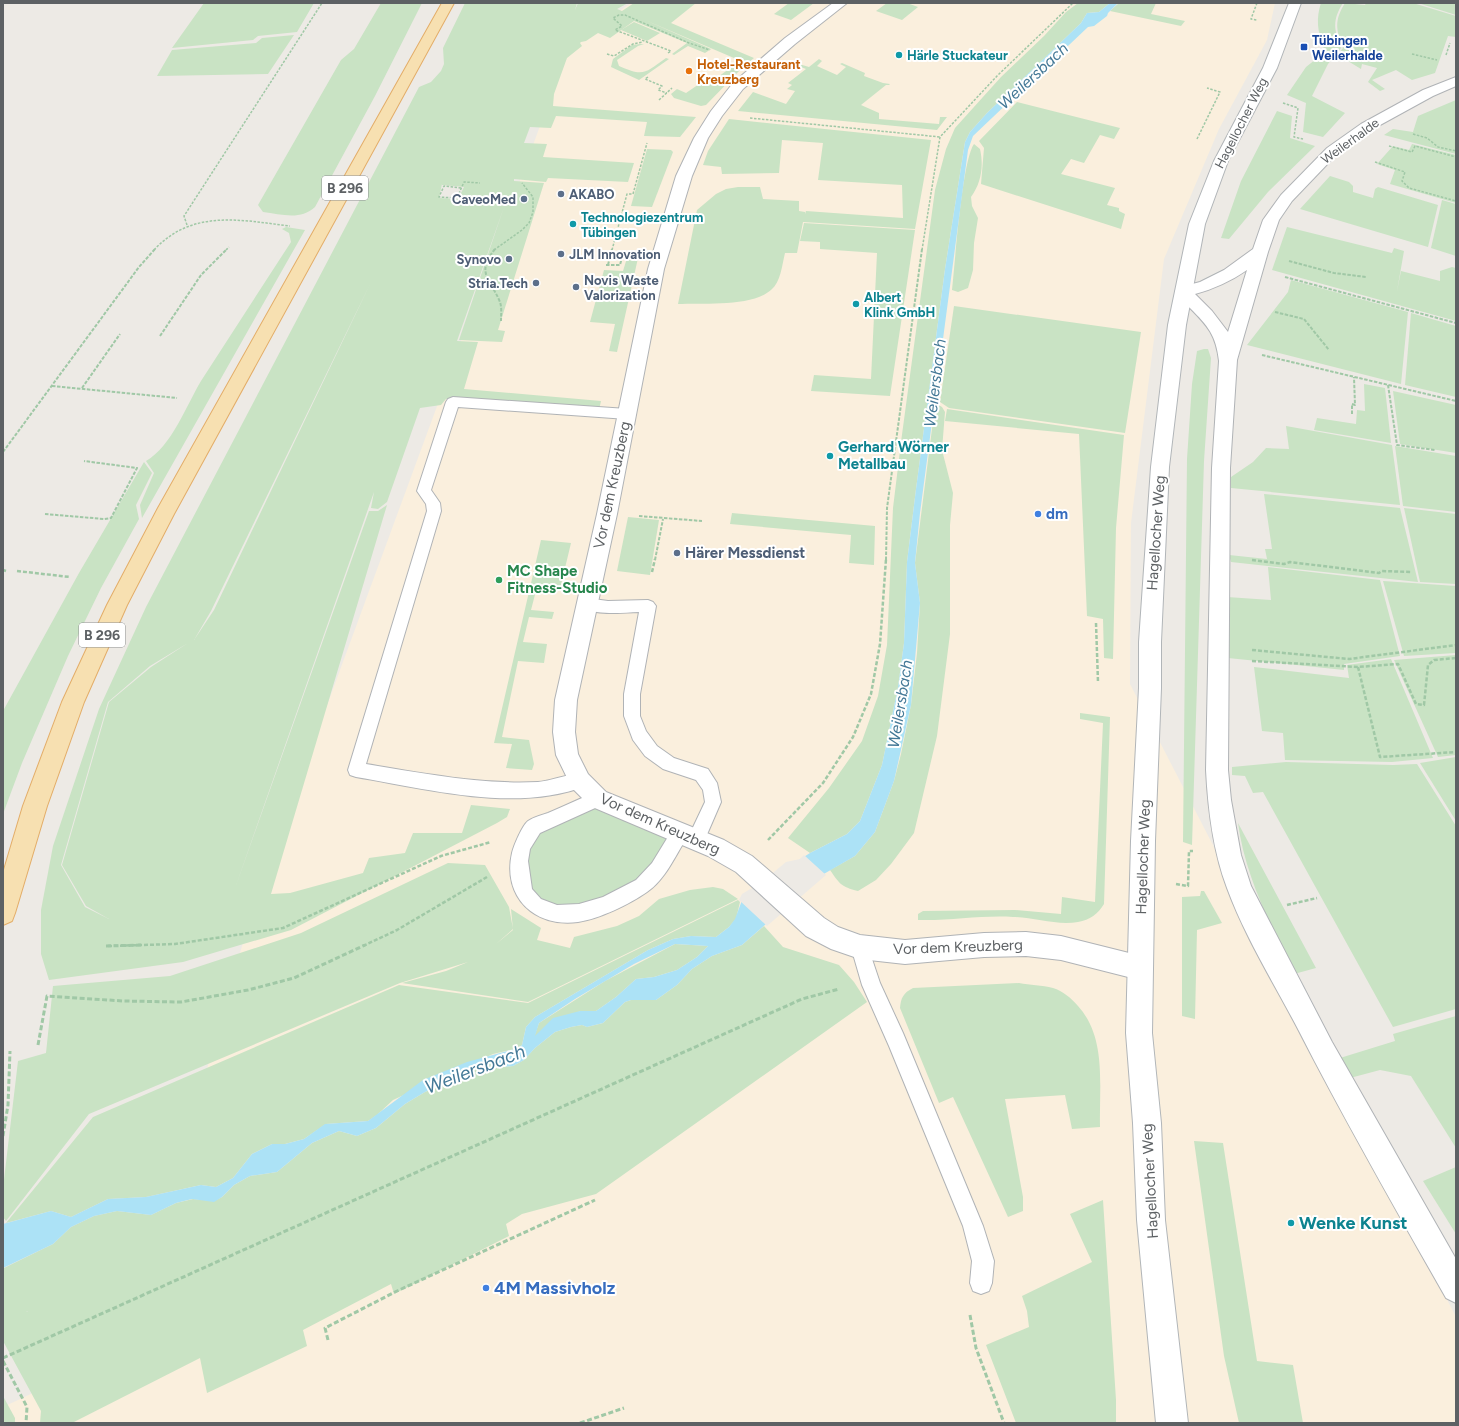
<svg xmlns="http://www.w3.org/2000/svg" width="1459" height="1426" font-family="Figtree,sans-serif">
  <rect width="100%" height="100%" fill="#edeae5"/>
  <!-- commercial -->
  <polygon fill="#faefdd" points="631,3 1275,3 1267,40 1219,129 1164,259 1131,523 1130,684 1456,1317 1456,1423 3,1423 3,1407 127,1349 254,904 579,20 621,10"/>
  <!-- green -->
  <g fill="#c9e3c4" fill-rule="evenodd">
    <polygon points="204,3 314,3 297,32 258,36 253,40 172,48"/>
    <path d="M 381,3 L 422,3 L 375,96 L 315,207 C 300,221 281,214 263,212 L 258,205 L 341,60 L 354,49 Z"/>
    <path d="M 465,3 L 577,3 L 575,10 L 578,3 L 628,3 L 617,9 L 622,11 L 634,3 L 696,3 L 671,23 L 754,58 L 743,67 L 737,64 L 741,61 L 645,20 L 711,49 L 705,53 L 688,46 L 674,55 L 672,54 L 687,43 L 634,21 L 610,38 L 598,33 L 586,41 L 581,42 L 580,43 L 582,46 L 567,58 L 554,94 L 553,106 L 696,117 L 680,137 L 644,136 L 647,122 L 556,116 L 551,128 L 530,127 L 524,143 L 547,144 L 543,157 L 634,163 L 628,182 L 548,178 L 546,182 L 514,179 L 514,181 L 544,183 L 498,330 L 505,331 L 502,342 L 459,340 L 504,207 L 457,341 L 478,342 L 464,389 L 601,401 L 599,410 L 446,399 L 441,405 L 420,408 L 387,502 L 378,509 L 371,508 L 374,492 L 234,891 L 369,511 L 378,511 L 387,505 L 271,894 L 290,893 L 363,873 L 369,858 L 405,853 L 413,833 L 462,833 L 471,805 L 510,809 L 507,817 L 497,823 L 291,930 L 183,962 L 49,980 L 41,954 L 41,910 L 53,846 L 99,709 L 146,607 L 419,87 L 431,82 L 441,71 L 444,64 L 443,48 ZM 442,184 L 442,185 L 464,187 L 458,199 L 439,198 ZM 371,282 L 214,610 L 194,640 L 211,611 ZM 188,643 L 151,667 L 109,702 L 62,865 L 86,906 L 109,919 L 85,907 L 61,865 L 108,702 L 150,666 Z"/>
    <polygon points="789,3 814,3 791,20 774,14"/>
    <polygon points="887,3 907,3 918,7 902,20 876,11"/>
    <polygon points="1078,3 1110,3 1099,12 1087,13 1081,23 987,113 970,132 965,142 945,269 916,489 907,562 904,643 898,687 882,765 860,821 847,834 810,853 788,838 829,788 862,741 878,696 887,645 893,508 901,442 935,190 946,149 955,128 1001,77 1044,36 1066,12"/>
    <polygon points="1119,3 1156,3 1151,14 1185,21 1181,26 1110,11"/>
    <path d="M 1321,3 L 1343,3 C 1332,20 1334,30 1341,48 L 1328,64 L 1312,96 L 1345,113 L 1323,137 L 1303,132 L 1306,103 L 1287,95 L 1306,67 L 1321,55 L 1324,46 C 1317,32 1316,18 1321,3 Z"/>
    <path d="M 1345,3 L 1365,5 L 1366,3 L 1413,3 L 1456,16 L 1456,37 L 1448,36 L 1435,73 L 1412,80 L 1396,70 L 1372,80 L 1385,89 L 1380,91 L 1368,82 L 1377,68 L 1362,64 L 1361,69 L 1338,55 L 1343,48 C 1336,29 1334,21 1345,3 Z"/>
    <polygon points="1418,3 1456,3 1456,15"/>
    <polygon points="634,22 660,33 647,41 621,30"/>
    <polygon points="294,35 268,74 157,76 172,50 256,43 262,38"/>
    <path d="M 640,44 L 644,44 L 638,46 L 617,60 L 619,66 C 644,77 645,73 666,58 L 669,59 L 639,80 L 611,67 L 613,59 L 632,45 Z"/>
    <polygon points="819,59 822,61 817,66 837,75 846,67 840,64 842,63 865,73 864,76 883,83 890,84 889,85 886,85 861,105 879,113 879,119 939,124 940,117 947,117 937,130 738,111 753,92 786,104 795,91 787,89 792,85 788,83 806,69 788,62 789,61 809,67"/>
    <polygon points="733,66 740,68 740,70 706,105 701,106 674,98 671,94 677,89 686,93 705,80 711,82"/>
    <polygon points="1456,100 1456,154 1384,135 1393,129 1413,132 1418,116"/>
    <polygon points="1017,102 1120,128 1114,139 1100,135 1084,163 1071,159 1061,174 1115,188 1107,205 1119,208 1119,211 1125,214 1121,229 981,184 984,148 979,141"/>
    <polygon points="1277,111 1292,116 1290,138 1315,146 1268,192 1229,239 1221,238 1241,181"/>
    <path d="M 729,119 L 931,140 L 915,229 L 803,222 L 797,253 L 785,253 C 782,265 781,282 771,290 C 752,307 703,303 678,304 L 697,210 L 716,194 L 726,189 L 738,187 L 760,187 L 763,199 L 799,201 L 799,211 L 805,212 L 805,214 L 806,211 L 903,218 L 902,185 L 818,180 L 823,143 L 782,140 L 779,173 L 722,174 L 721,167 L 703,165 L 708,151 Z"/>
    <path d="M 974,144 L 980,149 C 984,167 981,183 971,197 L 972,206 L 978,218 L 974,243 L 973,270 L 968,288 L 958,292 L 952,290 C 955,263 962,161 974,144 Z"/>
    <polygon points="1412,144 1456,155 1456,203 1390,184 1395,170 1377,164 1393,146 1409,150"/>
    <polygon points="647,149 671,150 673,152 652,207 631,206"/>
    <polygon points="1330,176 1349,182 1353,186 1353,192 1373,198 1375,189 1378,187 1438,205 1428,247 1300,209"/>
    <polygon points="1442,200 1456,204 1456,256 1431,248"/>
    <polygon points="804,223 915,230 890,396 811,391 814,375 871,379 877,253 820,249 820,242 800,241"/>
    <path d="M 286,227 L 305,230 L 142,518 L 140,505 L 154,473 L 146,461 C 172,446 186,406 201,381 C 231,335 261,288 291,242 L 289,233 L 282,229 Z"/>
    <polygon points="1287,227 1392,253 1394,248 1404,251 1397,291 1401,271 1440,281 1440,271 1452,267 1456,268 1456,321 1272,270"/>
    <polygon points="627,258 638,258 617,352 609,351 615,324 590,322 604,270 623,271"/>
    <polygon points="1291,280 1408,312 1401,384 1247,345 1288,292"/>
    <polygon points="954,306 1141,332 1125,433 949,408 940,402"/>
    <polygon points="1411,313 1456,326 1456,397 1405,385"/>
    <polygon points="1204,349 1208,349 1211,358 1204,461 1192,845 1183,842 1187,459 1192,384 1197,351"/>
    <polygon points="1364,384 1385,388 1391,443 1314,430 1317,418 1356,424 1357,410 1365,411"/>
    <polygon points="1393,391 1456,405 1456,453 1400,444"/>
    <path d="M 937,404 L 942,407 L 945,412 L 942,450 L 953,493 L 950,525 L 950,634 L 937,736 L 914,833 L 891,864 L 876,880 L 858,891 C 841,887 839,883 830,870 L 855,856 L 875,832 L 894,781 L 901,754 L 911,705 L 917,653 L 920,603 L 915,563 L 935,405 Z"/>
    <polygon points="947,409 1124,435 1116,528 1113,659 1104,658 1103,619 1087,616 1079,434 945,421"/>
    <polygon points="1286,426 1392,445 1400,505 1231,488 1231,477 1253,462 1266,448 1289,449"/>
    <polygon points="1395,446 1456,456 1456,512 1403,506"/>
    <polygon points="144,462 152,473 136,505 139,519 101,588 68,656 22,763 3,814 3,711 79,573"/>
    <polygon points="1264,494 1400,508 1418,582 1231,562 1229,555 1267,559 1265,549 1272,549"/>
    <polygon points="1404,508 1456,514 1456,584 1420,582"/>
    <polygon points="732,513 875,526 874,565 849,563 851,535 730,524"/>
    <polygon points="628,517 659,520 650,575 617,571"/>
    <polygon points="541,540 571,543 560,589 537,587 531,610 554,612 552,619 529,617 523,642 547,644 544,663 518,661 502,737 529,740 534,764 532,770 506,768 512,744 494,743"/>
    <polygon points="1268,567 1380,580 1400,656 1344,664 1344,670 1228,658 1227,597 1271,600"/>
    <polygon points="1383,581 1456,586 1456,653 1404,656"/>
    <polygon points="1456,655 1456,755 1438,757 1394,660"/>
    <polygon points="1391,659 1433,758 1392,762 1285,760 1283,733 1262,731 1254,667 1349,678 1347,665"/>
    <path d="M 1080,713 L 1110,717 L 1104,904 C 1098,914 1090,920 1078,922 C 1057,926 1034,917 1013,917 C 982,915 950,921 918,920 L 918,914 L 923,911 L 1015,910 L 1061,914 L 1062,897 L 1095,902 L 1103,723 L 1080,719 Z"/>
    <polygon points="1456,757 1456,821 1420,763"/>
    <polygon points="1286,762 1393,765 1417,764 1456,826 1456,1009 1393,1027 1263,792 1253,793 1245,776 1232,775 1232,767"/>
    <polygon points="598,799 680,833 642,886 557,914 524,893 529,836"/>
    <path d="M 1238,823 L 1316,968 L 1294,974 C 1271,926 1245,876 1238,823 Z"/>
    <polygon points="448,863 485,865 509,907 513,929 496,944 513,930 511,909 541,928 537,940 570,948 574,937 617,926 639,916 659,899 690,890 713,887 723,889 738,899 528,1002 402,983 446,971 468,962 400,983 89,1114 6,1221 3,1217 3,1188 18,1061 46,1053 53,986 170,976 301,933"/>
    <polygon points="1201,891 1204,891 1222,923 1197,930 1195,1019 1182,1016 1182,897 1200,896"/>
    <polygon points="738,900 740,902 736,919 729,927 716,937 691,936 673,939 648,950 535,1017 526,1027 522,1045 518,1048 493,1054 393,1100 377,1115 368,1121 326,1124 304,1139 285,1144 272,1144 252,1154 233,1178 216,1187 201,1185 146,1197 108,1199 71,1217 51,1211 6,1223 93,1117 399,985 528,1003"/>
    <polygon points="764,926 783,947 839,965 854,982 867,1002 596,1194 522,1214 506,1224 509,1236 394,1294 391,1284 303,1330 307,1346 207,1393 200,1358 72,1423 40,1423 41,1411 3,1341 3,1296 26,1312 55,1299 26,1312 3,1296 4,1268 53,1244 71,1227 94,1216 117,1211 151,1215 176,1203 193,1199 214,1201 222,1197 234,1185 250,1176 277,1172 312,1143 339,1131 357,1136 376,1128 405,1104 425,1092 487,1064 499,1063 504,1067 513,1066 524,1060 535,1048 555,1032 571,1027 582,1025 587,1027 603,1023 625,1002 631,1000 656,1000 677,985 692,969 712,956 742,945"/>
    <polygon points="675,944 708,946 697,957 677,970 654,977 636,979 616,997 596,1011 580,1011 534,1037 539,1023 605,981"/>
    <path d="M 1019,983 C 1030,985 1042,985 1053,988 C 1063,991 1071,998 1078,1006 C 1107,1038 1099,1086 1100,1127 L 1072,1129 L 1065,1095 L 1005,1099 L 1023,1197 L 1023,1211 L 1008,1217 L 953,1097 L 939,1103 L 900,1008 C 901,998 903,993 913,988 Z"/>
    <polygon points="1456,1016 1456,1148 1411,1076 1380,1070 1350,1078 1340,1058 1395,1041 1393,1034"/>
    <polygon points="1194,1141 1223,1143 1257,1361 1293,1365 1303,1423 1239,1423 1224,1356"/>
    <polygon points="1456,1167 1456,1234 1423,1181"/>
    <polygon points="1103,1200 1116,1400 1116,1423 1016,1423 986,1345 1029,1327 1027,1311 1022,1296 1092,1262 1070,1214"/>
    <polygon points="3,1396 15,1418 15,1423 3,1423"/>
  </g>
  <!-- water -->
  <path fill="#ace2f6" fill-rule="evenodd" d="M 1110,3 L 1118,3 L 1108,13 L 1107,16 L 1094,26 L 1088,27 L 973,136 L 968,150 L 920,513 L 915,563 L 920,603 L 911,705 L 894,781 L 875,832 L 855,856 L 822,875 L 742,945 L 712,956 L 692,969 L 677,985 L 656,1000 L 631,1000 L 625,1002 L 603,1023 L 587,1027 L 582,1025 L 571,1027 L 555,1032 L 535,1048 L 524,1060 L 513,1066 L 504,1067 L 498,1063 L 487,1064 L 425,1092 L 405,1104 L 376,1128 L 357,1136 L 339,1131 L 312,1143 L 277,1172 L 250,1176 L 234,1185 L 222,1197 L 214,1202 L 192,1199 L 176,1203 L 151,1215 L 117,1211 L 94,1216 L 71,1227 L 53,1244 L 3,1268 L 3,1224 L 51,1211 L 71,1217 L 108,1199 L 146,1197 L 201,1185 L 216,1187 L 233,1178 L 252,1154 L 272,1144 L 285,1144 L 304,1139 L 325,1124 L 368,1121 L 423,1080 L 467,1062 L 518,1048 L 522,1045 L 526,1027 L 535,1017 L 648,950 L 673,939 L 691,936 L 716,937 L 729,927 L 735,919 L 744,895 L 810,853 L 847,834 L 860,821 L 882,765 L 898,687 L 904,643 L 907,562 L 916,489 L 945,269 L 965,142 L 970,132 L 987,113 L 1081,23 L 1087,13 L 1099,12 ZM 675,944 L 708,946 L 697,957 L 677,970 L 654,977 L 636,979 L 616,997 L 596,1011 L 580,1011 L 553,1018 L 535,1036 L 539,1023 L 575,999 L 634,964 Z"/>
  <!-- pier -->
  <polygon fill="#edeae5" points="804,855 826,875 767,926 739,900 742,894 762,882 786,862 800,859"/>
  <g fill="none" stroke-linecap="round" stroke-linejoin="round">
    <!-- lane casing -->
    <g stroke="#b0b3b6" stroke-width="2">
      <g id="lane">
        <path d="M 453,397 L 627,409 L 632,411 L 634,414 L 632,417 L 627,419 L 458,407 L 431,490 L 440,503 L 441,511 L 366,764 C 423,773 480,785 538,782 C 553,781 572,771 586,776 L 588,781 L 586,786 C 515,813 428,789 356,777 L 350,775 L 348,770 L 427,511 L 426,504 L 417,491 L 446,402 L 448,399 Z"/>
        <path d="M 586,598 L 608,601 L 648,600 L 653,602 L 656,606 L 640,694 L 640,716 L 646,731 L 657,746 L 674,758 L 708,769 L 717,783 L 721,802 L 702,846 L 696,848 L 690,846 L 687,840 L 705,802 L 703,790 L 696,780 L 663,769 L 645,756 L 633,740 L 624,716 L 624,694 L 639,612 C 620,613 599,615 581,608 L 579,604 L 581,600 Z"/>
        <path d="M 598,791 L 604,794 L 606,799 L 604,804 L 540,833 L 530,849 L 528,861 L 532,889 L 541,899 L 557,905 L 579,904 L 603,897 L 636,880 L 652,863 L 674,827 L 680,825 L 686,827 L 689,833 L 686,839 C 675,856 665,880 647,892 C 630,904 599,919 578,922 C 535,928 502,897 512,853 C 514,845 522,826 528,821 C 534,817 542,815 548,813 C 565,806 581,798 598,791 Z"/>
        <polygon points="860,938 866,941 880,983 903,1033 983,1226 994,1261 992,1283 989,1291 981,1294 973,1291 970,1283 972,1261 963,1226 889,1046 862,985 851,947 854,941"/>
      </g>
    </g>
    <!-- street casing -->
    <g stroke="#b0b3b6" stroke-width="2">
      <g id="street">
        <polygon points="833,3 847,3 795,44 743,89 722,116 708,138 692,176 664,269 617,514 577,700 575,732 578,754 588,774 606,792 724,840 752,856 824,918 838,927 860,935 905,940 984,933 1026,932 1061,936 1149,958 1153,967 1149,976 1140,980 1061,960 1026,956 984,957 905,964 860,959 831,949 806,936 736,872 708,856 590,806 572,788 556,755 553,732 555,700 597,514 648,269 676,176 694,138 711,111 733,83 785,38"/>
        <path d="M 1456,77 L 1456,86 L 1433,96 L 1371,130 L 1337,154 L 1292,201 L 1279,220 L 1268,252 L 1237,360 L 1230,468 L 1228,770 L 1231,800 L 1241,855 L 1251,886 L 1332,1042 L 1456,1259 L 1456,1303 L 1446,1298 C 1396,1210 1345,1121 1299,1031 C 1275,985 1245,937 1227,888 C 1213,851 1208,810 1206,770 L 1212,468 L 1219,361 C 1216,335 1208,326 1190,308 C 1184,303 1179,298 1175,292 L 1177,288 L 1200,282 L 1224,270 L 1253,249 L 1263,220 L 1281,195 L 1327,148 L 1361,124 L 1423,90 ZM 1247,270 L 1228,332 L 1212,311 L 1195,294 C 1214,289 1231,281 1247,270 Z"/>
      </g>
    </g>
    <!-- secondary casing -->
    <g stroke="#b1b5b8" stroke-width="2">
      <polygon id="secondary" points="1289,3 1301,3 1277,68 1228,161 1205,224 1186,325 1169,467 1161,642 1161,688 1155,841 1152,1033 1161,1123 1165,1220 1188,1423 1156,1423 1137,1220 1133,1123 1126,1033 1131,841 1139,688 1139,642 1151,467 1168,325 1189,224 1214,161 1263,68"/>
    </g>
    <!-- primary casing -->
    <g stroke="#e3ad68" stroke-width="2">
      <polygon id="primary" points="442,3 454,3 174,514 127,605 84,702 47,806 15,913 12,921 3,925 3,873 23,806 62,702 107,605 158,508"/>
    </g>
    <!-- path-far3 -->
    <g stroke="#a0c8a6" stroke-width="1.5" stroke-dasharray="2.5 1.5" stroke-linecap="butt">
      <polyline points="1257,3 1251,19 1257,20"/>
      <polyline points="668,53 671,51 615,30 622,26 613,18 619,15 625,15 689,43 710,50"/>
      <polyline points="607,54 614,56 633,44 643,42"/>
      <polyline points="1412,54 1437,60"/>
      <polyline points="1446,55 1450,43"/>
      <polyline points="648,77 645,79 662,86 658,90 667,93"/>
      <polyline points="659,100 672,88"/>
      <polyline points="1283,103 1298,108 1294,137 1303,139"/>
      <polyline points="750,118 940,137"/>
      <polyline points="1413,134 1427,138 1438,147 1456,151"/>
      <polyline points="1197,139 1220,92 1207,88"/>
      <polyline points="1389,146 1412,152 1415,146 1456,157"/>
      <polyline points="1375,162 1405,172 1402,181 1409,188 1456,201"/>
      <polyline points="461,188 444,186 439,197 457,198 464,182 480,183"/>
      <polyline points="187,225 184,216 322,3"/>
      <path d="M 154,250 C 192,209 240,220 290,226"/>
      <polyline points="226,250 229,247"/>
      <polyline points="494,250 522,230 529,223 533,212 533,197 522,183"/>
      <polyline points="612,250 627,194 633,194 647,143"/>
      <polyline points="922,250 940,137 997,76 1073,3"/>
    </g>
    <!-- path-far2 -->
    <g stroke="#a0c8a6" stroke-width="2" stroke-dasharray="3.5 1.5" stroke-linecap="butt">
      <path d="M 495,249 C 475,273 491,280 500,302 C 502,308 501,315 501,321"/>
      <polyline points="1289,261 1334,273 1366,277"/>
      <polyline points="606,265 620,265 623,253 629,254"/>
      <polyline points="608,265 612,249"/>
      <polyline points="1285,277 1456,323"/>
      <polyline points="1275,312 1304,319 1329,350"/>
      <polyline points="160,336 201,275 227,249"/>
      <polyline points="1262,355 1456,401"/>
      <polyline points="1388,385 1397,445 1435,450"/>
      <polyline points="52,386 177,398"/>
      <polyline points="82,388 120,334"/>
      <polyline points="1352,414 1352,404 1355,405 1354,377"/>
      <polyline points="3,452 139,267 155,249"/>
      <polyline points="45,514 104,519 111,518 137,468 84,461"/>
      <polyline points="639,516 702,521"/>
      <polyline points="655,560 663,519"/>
      <polyline points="886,560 887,508 922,249"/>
    </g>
    <!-- path-far1 -->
    <g stroke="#a0c8a6" stroke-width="2.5" stroke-dasharray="4 2" stroke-linecap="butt">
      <polyline points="1252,560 1284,564 1290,562 1379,573 1382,571 1411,572"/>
      <polyline points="3,570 6,571"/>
      <polyline points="17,571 70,577"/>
      <polyline points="652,572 655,559"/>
      <polyline points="1096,623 1098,682"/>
      <polyline points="1252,650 1349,659 1456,645"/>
      <polyline points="1252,661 1358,667 1398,664 1416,704 1424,705 1428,665 1434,660 1456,658"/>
      <polyline points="1358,667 1380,757 1456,752"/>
      <polyline points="768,840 823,783 853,737 871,694 880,644 886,559"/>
      <polyline points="1176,884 1188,886 1189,851 1193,851"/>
      <polyline points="1287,905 1317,898"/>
      <polyline points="108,946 175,944 283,928 441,856 491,842"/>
      <polyline points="363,946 397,930 487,877"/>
    </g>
    <!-- path -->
    <g stroke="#a0c8a6" stroke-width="3" stroke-dasharray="5 2.5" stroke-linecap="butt">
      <polyline points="106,946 143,945"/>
      <polyline points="38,1045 47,996 123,1001 181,1002 248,990 294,978 365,945"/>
      <polyline points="3,1136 8,1105 10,1051"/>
      <polyline points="970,1315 976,1348 1004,1423"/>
      <polyline points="328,1340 325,1328 397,1291 595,1200"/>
      <polyline points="3,1358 802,999 839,989"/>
      <polyline points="3,1361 27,1407 26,1423"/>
      <polyline points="580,1423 624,1408"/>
    </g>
    <!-- lane -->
    <use href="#lane" fill="#fff" fill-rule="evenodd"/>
    <!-- street -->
    <use href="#street" fill="#fff" fill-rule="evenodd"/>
    <!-- secondary -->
    <use href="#secondary" fill="#fff" fill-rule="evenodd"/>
    <!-- primary -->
    <use href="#primary" fill="#f7e0b1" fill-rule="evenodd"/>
  </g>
  <!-- markers -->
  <rect fill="#1a4fb4" stroke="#fff" stroke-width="1.5" x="1300" y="43" width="8" height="8" rx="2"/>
  <g fill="#0f9aa8" stroke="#fff" stroke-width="1.5">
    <circle cx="899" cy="55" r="4"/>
    <circle cx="573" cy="224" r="4"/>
    <circle cx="856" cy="304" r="4"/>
    <circle cx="830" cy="456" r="4"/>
    <circle cx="1291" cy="1223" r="4"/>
  </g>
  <circle fill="#e8710a" stroke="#fff" stroke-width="1.5" cx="689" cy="71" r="4"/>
  <g fill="#5c6f8a" stroke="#fff" stroke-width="1.5">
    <circle cx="561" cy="194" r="4"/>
    <circle cx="524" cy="199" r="4"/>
    <circle cx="561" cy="254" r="4"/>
    <circle cx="509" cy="259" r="4"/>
    <circle cx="536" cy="283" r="4"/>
    <circle cx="576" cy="287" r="4"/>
    <circle cx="677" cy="553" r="4"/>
  </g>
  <g fill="#3f7fe0" stroke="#fff" stroke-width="1.5">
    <circle cx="1038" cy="514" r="4"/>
    <circle cx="486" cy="1288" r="4"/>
  </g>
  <circle fill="#2e9e5b" stroke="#fff" stroke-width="1.5" cx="499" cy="580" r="4"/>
  <g text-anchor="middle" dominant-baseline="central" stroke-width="4" stroke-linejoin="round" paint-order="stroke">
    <!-- far-transit labels -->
    <g font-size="13" font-weight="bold" fill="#164399" stroke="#fff" text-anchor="start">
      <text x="1312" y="40">Tübingen<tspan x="1312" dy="15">Weilerhalde</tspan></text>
    </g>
    <!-- far-culture labels -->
    <g font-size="13" font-weight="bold" fill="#0d838f" stroke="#fff" text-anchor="start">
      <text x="907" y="55">Härle Stuckateur</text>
      <text x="581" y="217">Technologiezentrum<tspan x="581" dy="15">Tübingen</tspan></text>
      <text x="864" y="297">Albert<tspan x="864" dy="15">Klink GmbH</tspan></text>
    </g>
    <!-- far-food labels -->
    <g font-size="13" font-weight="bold" fill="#c56008" stroke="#fff" text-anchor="start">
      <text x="697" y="64">Hotel-Restaurant<tspan x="697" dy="15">Kreuzberg</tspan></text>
    </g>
    <!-- far-street labels -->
    <g font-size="13" fill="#5d6164" stroke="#fff">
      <text transform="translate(1241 123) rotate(-63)">Hagellocher Weg</text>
      <text transform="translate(1350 141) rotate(-36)">Weilerhalde</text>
    </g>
    <!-- far-service labels -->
    <g font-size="13" font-weight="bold" fill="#4e5e75" stroke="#fff" text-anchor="start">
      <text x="569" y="194">AKABO</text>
      <text x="516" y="199" text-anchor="end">CaveoMed</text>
      <text x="569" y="254">JLM Innovation</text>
      <text x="501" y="259" text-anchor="end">Synovo</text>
      <text x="584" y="280">Novis Waste<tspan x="584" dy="15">Valorization</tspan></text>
      <text x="528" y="283" text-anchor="end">Stria.Tech</text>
    </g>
    <!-- shield labels -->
    <g fill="#fff" stroke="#8e9092" stroke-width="1">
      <rect x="322" y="176" width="46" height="24" rx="3"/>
      <rect x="79" y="623" width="46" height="24" rx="3"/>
    </g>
    <g font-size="14" font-weight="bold" fill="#5d6164">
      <text x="345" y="188">B 296</text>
      <text x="102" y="635">B 296</text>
    </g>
    <!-- culture labels -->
    <g font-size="15" font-weight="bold" fill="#0d838f" stroke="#fff" text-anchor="start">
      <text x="838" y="447">Gerhard Wörner<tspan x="838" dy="17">Metallbau</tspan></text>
    </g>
    <!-- street labels -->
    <g font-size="15" fill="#5d6164" stroke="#fff">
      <text transform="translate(612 485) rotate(-78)">Vor dem Kreuzberg</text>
      <text transform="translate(1156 533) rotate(-86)">Hagellocher Weg</text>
      <text transform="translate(660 824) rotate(24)">Vor dem Kreuzberg</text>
      <text transform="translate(1143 857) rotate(-88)">Hagellocher Weg</text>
      <text transform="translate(958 947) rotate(-2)">Vor dem Kreuzberg</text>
      <text transform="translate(1150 1181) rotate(-93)">Hagellocher Weg</text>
    </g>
    <!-- shop labels -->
    <g font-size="15" font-weight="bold" fill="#366cbe" stroke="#fff" text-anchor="start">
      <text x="1046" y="514">dm</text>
    </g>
    <!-- service labels -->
    <g font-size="15" font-weight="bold" fill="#4e5e75" stroke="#fff" text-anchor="start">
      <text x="685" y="553">Härer Messdienst</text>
    </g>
    <!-- leisure labels -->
    <g font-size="15" font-weight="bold" fill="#27864d" stroke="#fff" text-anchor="start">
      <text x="507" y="571">MC Shape<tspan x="507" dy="17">Fitness-Studio</tspan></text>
    </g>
    <!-- water labels -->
    <g font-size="16" font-style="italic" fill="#447997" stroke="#fff">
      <text transform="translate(1033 76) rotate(-43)">Weilersbach</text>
      <text transform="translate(935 383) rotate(-83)">Weilersbach</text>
      <text transform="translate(900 704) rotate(-81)">Weilersbach</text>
    </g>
    <!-- near-culture labels -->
    <g font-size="18" font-weight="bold" fill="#0d838f" stroke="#fff" text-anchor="start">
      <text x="1299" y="1223">Wenke Kunst</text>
    </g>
    <!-- near-shop labels -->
    <g font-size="18" font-weight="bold" fill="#366cbe" stroke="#fff" text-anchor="start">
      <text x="494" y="1288">4M Massivholz</text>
    </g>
    <!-- near-water labels -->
    <g font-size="19" font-style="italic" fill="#447997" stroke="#fff">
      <text transform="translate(475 1069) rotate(-21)">Weilersbach</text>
    </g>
  </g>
  <!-- border -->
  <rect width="1459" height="1426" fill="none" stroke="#5d6164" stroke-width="8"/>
</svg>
